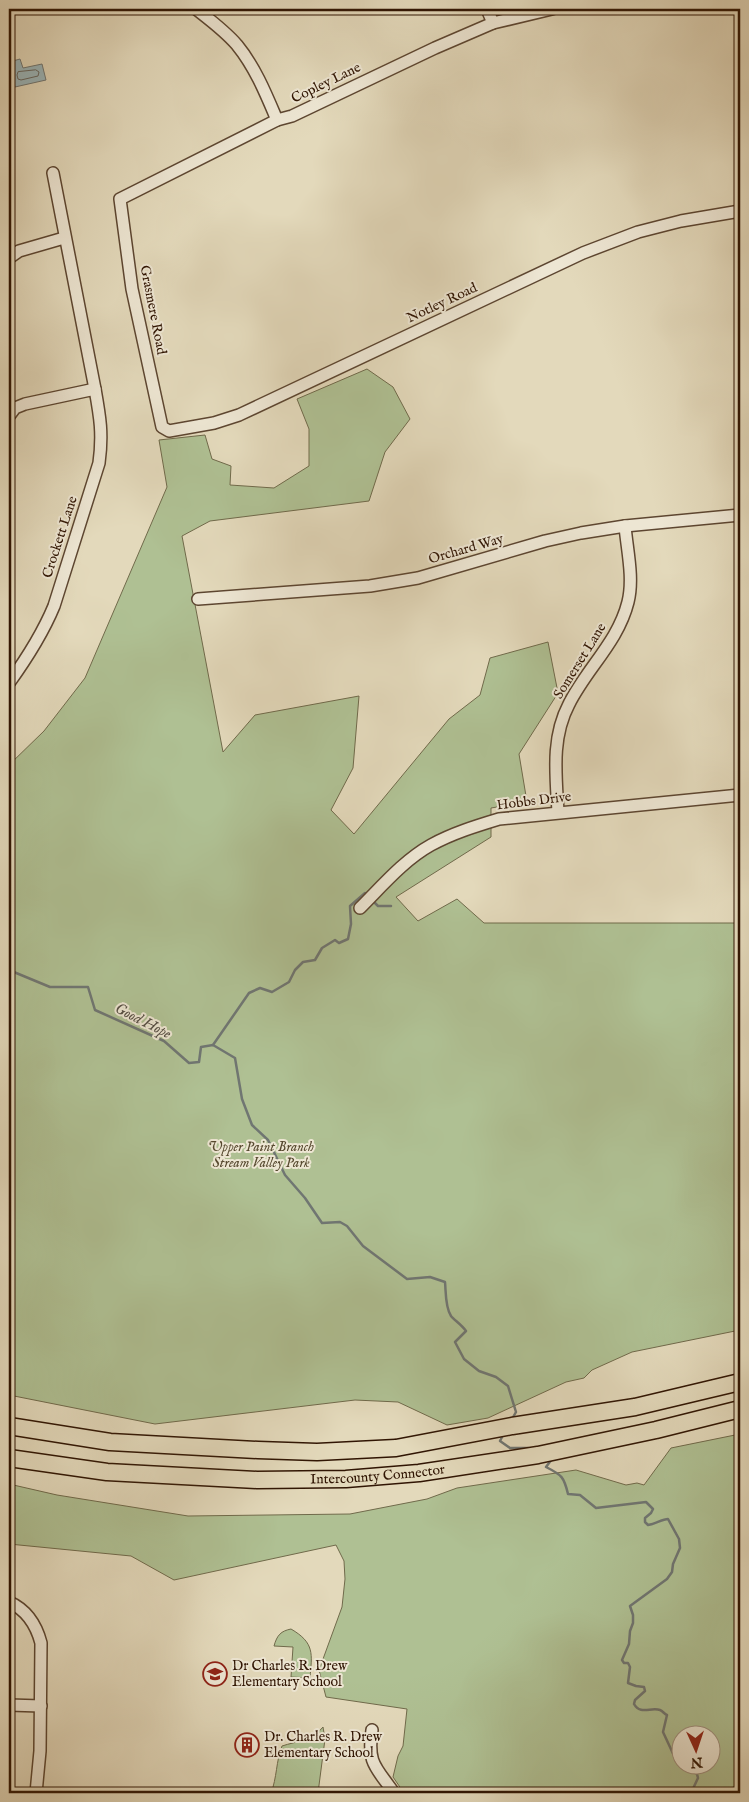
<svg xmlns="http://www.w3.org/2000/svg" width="749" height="1802" font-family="'IM FELL English',serif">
  <rect width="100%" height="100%" fill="#e3d9bb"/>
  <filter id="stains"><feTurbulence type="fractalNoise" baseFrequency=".004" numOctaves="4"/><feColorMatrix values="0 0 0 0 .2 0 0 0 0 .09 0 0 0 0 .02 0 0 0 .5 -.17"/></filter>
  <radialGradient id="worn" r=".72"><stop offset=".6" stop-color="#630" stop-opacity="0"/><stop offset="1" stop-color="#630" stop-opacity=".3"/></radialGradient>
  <!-- green -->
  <g fill="#afc093" stroke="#706a4b" fill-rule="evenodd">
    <polygon points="367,369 393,387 410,419 385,452 369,501 210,521 182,536 223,752 255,715 359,696 353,768 331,810 354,834 449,719 480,695 490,658 548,642 558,693 519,754 527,802 491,808 491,837 396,897 418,921 457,899 484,923 740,923 740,1330 632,1352 592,1370 584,1378 566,1382 488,1418 447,1425 398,1402 355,1400 155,1424 9,1395 9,765 44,731 85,678 167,487 159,440 205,435 212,459 231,466 230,485 274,488 309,466 309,429 297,399"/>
    <path d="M 740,1434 L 740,1793 L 404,1793 L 393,1777 L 398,1756 L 403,1746 L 407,1709 L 326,1697 L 319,1670 L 342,1607 L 345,1579 L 344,1561 L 336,1545 L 174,1580 L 131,1556 L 9,1544 L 9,1484 L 57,1495 L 188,1516 L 350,1514 L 427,1499 L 457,1488 L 576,1470 L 626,1485 L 637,1483 L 644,1485 L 671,1448 ZM 712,1734 L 712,1764 L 682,1764 L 682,1734 Z"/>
    <path d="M 291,1629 C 315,1643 312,1654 310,1678 L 291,1677 L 293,1647 L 274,1646 C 277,1635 281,1631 291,1629 Z"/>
    <path d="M 323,1727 L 325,1739 L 318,1793 L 271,1793 C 277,1778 276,1761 282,1746 C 297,1741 312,1741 323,1727 Z"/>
  </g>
  <!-- water -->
  <polygon fill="#9bb7bc" stroke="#707672" points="20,59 23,68 42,64 46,80 15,87 9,62"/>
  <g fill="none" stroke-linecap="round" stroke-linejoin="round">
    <!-- shore -->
    <polygon stroke="#666660" stroke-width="1" points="36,70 39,72 38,76 21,80 18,79 17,75 18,72"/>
    <!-- stream -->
    <g stroke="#707672" stroke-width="2.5">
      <polyline points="373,901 378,906 391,906"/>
      <path d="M 9,970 L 50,987 L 88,987 L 95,1010 L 164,1041 L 189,1063 L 199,1062 L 201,1047 L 213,1045 L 235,1058 L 242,1099 L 252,1125 L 268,1140 L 285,1175 L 305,1198 L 322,1223 L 340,1222 L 347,1226 L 363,1246 L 407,1279 L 430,1277 L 445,1282 C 446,1292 445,1307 451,1316 C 454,1320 461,1324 466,1331 L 455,1342 L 464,1359 L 479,1371 L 496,1377 L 508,1386 L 516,1412 L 512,1419"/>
      <polyline points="213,1045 249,993 260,988 272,992 289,982 295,970 303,962 315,960 322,948 335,940 339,943 348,939 351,924 350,906 365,893 367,895"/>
      <polyline points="504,1433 500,1441 510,1448 528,1448"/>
      <path d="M 552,1459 L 546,1467 C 562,1475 564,1477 568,1494 L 580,1495 L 596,1508 L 646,1502 L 653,1509 L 651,1513 L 645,1518 L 645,1522 L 648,1525 C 656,1524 662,1519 668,1519 L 679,1539 L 680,1548 L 673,1564 L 672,1572 L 667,1579 L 630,1606 L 633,1615 L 633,1623 L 630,1631 L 629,1644 L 622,1660 L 624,1663 L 628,1663 L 630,1667 L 628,1683 L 636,1686 L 644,1687 L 645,1691 L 635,1700 L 634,1704 C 640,1715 651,1707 660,1710 C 663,1711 664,1714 667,1715 L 663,1732 L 676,1760 L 682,1766 L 697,1774 L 698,1778 L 691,1793"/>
      <polyline points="720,1793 729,1791 740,1783"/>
    </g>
    <!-- minor casing -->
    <g stroke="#5d4631" stroke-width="14">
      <g id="minor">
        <path d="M 196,9 C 210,20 225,31 237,45 C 255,67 266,94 277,120"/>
        <polyline points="487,9 493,23"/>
        <polyline points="552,9 493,23 435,48 292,116 277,120 120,199 132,289 162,427 169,431 214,423 239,415 583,253 638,232 681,221 740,211"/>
        <polyline points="53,173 95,389"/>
        <polyline points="9,258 19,251 64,238"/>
        <path d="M 9,416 L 15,408 L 25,404 L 95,389 C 100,417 103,434 99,463 L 54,606 C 42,635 27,658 9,683"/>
        <polyline points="198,599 370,586 418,578 545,541 581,533 625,526 740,515"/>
        <path d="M 558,812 C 556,775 551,738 569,704 C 587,668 618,642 628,602 C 634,578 627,550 625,526"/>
        <path d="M 360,908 C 382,886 404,860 431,845 C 453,833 476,826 499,819 L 740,795"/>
        <path d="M 9,1602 C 27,1610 36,1624 41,1643 L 40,1751 L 36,1793"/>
        <polyline points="9,1705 41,1706"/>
        <path d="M 372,1730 C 367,1764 376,1767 394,1793"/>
      </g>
    </g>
    <!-- highway casing -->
    <g stroke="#301503" stroke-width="19">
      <g id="highway">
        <polyline points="9,1426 110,1442 258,1450 317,1452 396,1448 512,1426 635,1407 740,1382"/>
        <path id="s1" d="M 9,1458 L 107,1472 L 257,1480 L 346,1479 L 419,1473 L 538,1455 L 656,1430 L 740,1409"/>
      </g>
    </g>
    <!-- minor -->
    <use href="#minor" stroke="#ede6d3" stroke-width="11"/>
    <!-- highway -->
    <use href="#highway" stroke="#e3d9bb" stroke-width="16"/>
  </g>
  <!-- icons -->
  <defs>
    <g id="school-ring" transform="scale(1.25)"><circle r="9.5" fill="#ede6d3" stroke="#8f2418" stroke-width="1.5"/><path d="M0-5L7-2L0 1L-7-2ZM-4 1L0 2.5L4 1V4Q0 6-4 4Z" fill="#8f2418"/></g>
    <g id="building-ring" transform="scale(1.25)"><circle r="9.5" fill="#ede6d3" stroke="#8f2418" stroke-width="1.5"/><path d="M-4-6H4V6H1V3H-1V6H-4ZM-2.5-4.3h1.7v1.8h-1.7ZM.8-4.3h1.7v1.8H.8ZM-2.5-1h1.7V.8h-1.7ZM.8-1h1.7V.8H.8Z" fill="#8f2418"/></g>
  </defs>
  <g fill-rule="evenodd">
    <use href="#school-ring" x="215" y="1674"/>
    <use href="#building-ring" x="247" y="1745"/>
  </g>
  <g text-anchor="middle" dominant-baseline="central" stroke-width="4" stroke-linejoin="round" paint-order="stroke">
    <!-- street labels -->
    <g font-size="14" fill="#301503" stroke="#ede6d3">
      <text transform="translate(326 83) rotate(-26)">Copley Lane</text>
      <text transform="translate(442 303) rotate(-25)">Notley Road</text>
      <text transform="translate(153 310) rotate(79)">Grasmere Road</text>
      <text transform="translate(60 537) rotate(-72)">Crockett Lane</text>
      <text transform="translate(466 549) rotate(-16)">Orchard Way</text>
      <text transform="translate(580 661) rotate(-58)">Somerset Lane</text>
      <text transform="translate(534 801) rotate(-7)">Hobbs Drive</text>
      <text stroke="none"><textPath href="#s1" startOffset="370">Intercounty Connector</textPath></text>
    </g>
    <!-- park labels -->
    <g font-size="14" font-style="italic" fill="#56482e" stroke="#ede6d3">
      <text x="261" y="1147">Upper Paint Branch<tspan x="261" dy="16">Stream Valley Park</tspan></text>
    </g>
    <!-- poi labels -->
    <g font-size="14" fill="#301503" stroke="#ede6d3" text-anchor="start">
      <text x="232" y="1666">Dr Charles R. Drew<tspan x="232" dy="16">Elementary School</tspan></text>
      <text x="264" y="1737">Dr. Charles R. Drew<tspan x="264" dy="16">Elementary School</tspan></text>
    </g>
    <!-- water labels -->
    <g font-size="15" font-style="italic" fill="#554e44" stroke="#ede6d3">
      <text transform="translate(143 1021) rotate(27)">Good Hope</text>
    </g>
  </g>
  <!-- margin -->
  <rect width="749" height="1802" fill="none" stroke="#e3d9bb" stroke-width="30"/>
  <rect x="10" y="10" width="729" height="1782" fill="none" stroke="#301503" stroke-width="2.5"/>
  <rect x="15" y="15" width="719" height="1772" fill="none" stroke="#301503"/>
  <!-- north arrow -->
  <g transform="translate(696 1750) rotate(177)"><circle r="24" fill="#ede6d3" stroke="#a19280"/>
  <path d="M0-4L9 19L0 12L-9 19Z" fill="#8f2418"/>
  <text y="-8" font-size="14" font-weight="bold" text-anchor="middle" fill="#301503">N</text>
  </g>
  <rect width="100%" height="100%" filter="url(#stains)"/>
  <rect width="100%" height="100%" fill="url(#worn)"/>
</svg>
